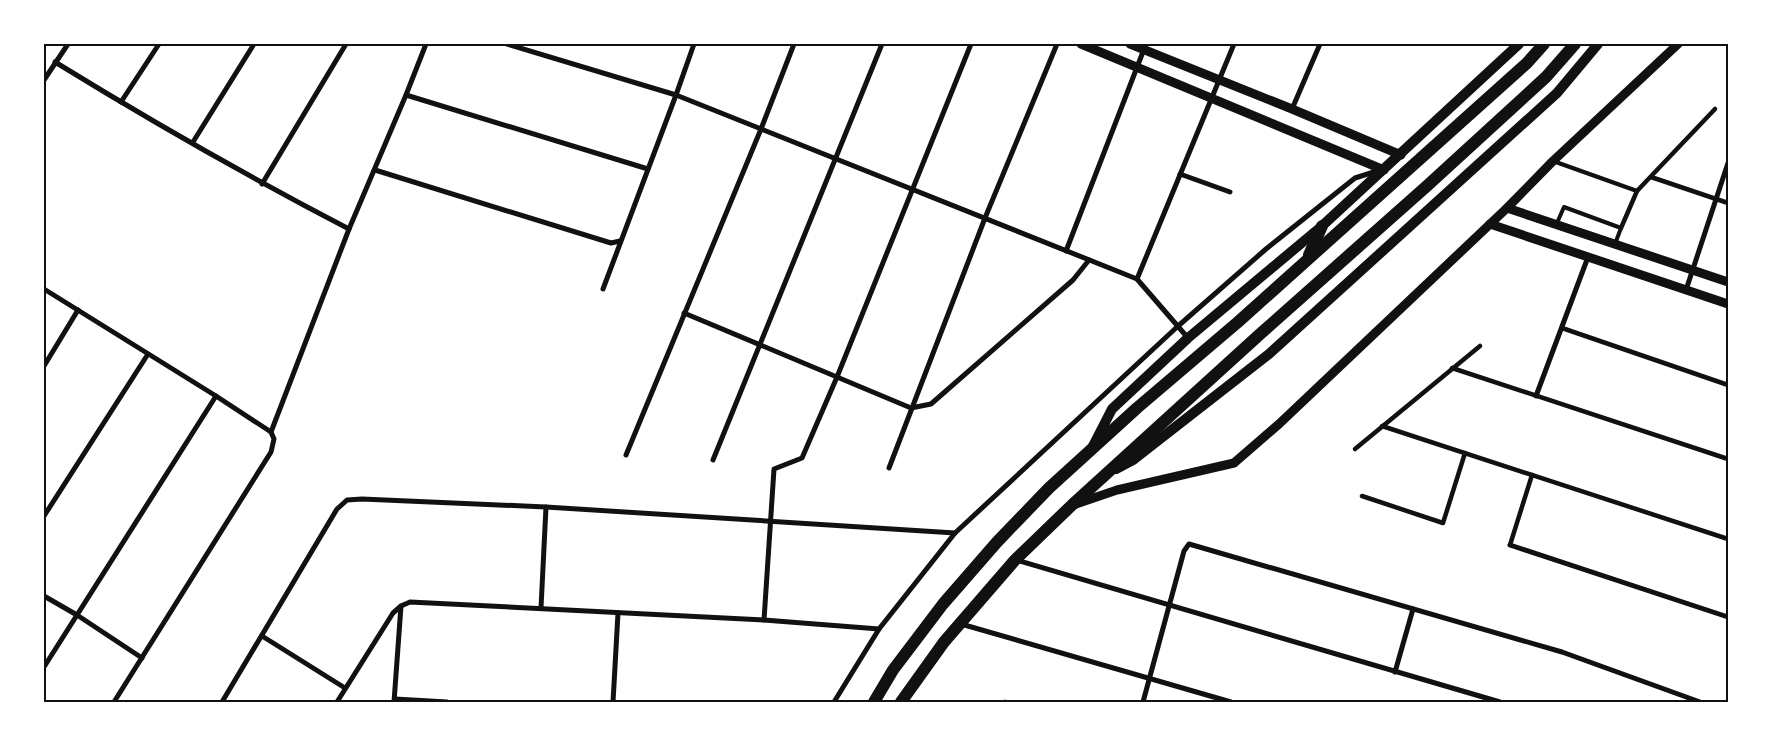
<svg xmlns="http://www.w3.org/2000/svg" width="1772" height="746" font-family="'Archivo Narrow',sans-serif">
  <rect width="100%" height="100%" fill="#fff"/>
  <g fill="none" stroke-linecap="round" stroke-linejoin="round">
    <!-- service -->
    <polyline stroke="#111" stroke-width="4" points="1557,223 1564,207 1621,228 1615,244"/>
    <!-- pedestrian -->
    <g stroke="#111" stroke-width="4.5">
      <polyline points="1553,161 1637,191"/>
      <polyline points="1651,177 1728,203"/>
      <polyline points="1621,228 1637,191 1715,109"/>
      <polyline points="1562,328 1728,385"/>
      <polyline points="1452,368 1728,459"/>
      <polyline points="1382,426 1728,539"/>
      <polyline points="1355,449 1480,346"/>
      <polyline points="1362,496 1443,523 1465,453"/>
      <polyline points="1510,545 1532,475"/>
      <polyline points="1004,702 1006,702"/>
    </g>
    <!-- minor -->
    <g stroke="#111" stroke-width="5">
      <polyline points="507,44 676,95 1137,279 1188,338"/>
      <path d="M 55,62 C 151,121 249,177 349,229"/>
      <polyline points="44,80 68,44"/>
      <polyline points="406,95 648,169"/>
      <polyline points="121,102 159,44"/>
      <polyline points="1292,109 1320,44"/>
      <polyline points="193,142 254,44"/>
      <polyline points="375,170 611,243 620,241"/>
      <polyline points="1180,174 1230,192"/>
      <polyline points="262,184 346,44"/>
      <polyline points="1066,251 1146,44"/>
      <polyline points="1137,279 1234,44"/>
      <polyline points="44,289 216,396 271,432"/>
      <polyline points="603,289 676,95 694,44"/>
      <polyline points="1686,290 1728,163"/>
      <polyline points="684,313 911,408"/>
      <polyline points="44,366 78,310"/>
      <polyline points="1536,396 1588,257"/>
      <polyline points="911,408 931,404 1073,280 1089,260"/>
      <polyline points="271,432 349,229 406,95 426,44"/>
      <polyline points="626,455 761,129 794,44"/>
      <polyline points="713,460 882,44"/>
      <polyline points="889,468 985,218 1057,44"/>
      <polyline points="44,516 148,354"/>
      <polyline points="1510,545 1728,617"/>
      <polyline points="1016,560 1500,702"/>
      <polyline points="44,596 77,615 142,658"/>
      <polyline points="541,608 546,507"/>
      <polyline points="764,620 774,469 802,458 837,377 971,44"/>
      <polyline points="961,624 1231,702"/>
      <polyline points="262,636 345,688"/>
      <polyline points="44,667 216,396"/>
      <polyline points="1395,672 1413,609"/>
      <polyline points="395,699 447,702"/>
      <polyline points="114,702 271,452 274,439 271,432"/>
      <polyline points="222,702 337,509 347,500 362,499 546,507 955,533"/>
      <polyline points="337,702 393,613 401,606 410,602 764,620 879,629"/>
      <polyline points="394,702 401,606"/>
      <polyline points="613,702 618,613"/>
      <polyline points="834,702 879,629 955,533 1177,327 1266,249 1355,178 1377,171"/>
      <polyline points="1143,702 1184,551 1189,544 1562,652 1700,702"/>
    </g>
    <!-- tertiary -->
    <g stroke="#111" stroke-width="9">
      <polyline points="1081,44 1384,170"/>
      <polyline points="1130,44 1292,109 1401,155"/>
      <polyline points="1507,208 1728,282"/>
      <polyline points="1490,224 1728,304"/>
      <polyline points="1076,504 1117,490 1234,463 1279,424 1507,208 1553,161 1678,44"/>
    </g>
    <!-- secondary -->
    <g stroke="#111" stroke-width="10">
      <polyline points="1093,446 1112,409 1188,338 1322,226 1519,44"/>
      <polyline points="1116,469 1133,460 1269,354 1557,93 1598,44"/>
    </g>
    <!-- trunk -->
    <g stroke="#111" stroke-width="12">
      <polyline points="1309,255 1322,226"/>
      <polyline points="874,702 893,670 943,604 997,542 1049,488 1137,408 1238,322 1527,63 1544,44"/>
      <polyline points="901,702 944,642 1015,560 1072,505 1259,335 1428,185 1546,77 1575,44"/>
    </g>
  </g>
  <!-- border -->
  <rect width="1772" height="746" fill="none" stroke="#ffffff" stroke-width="90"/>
  <rect x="45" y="45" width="1682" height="656" fill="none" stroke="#111" stroke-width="2"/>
</svg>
